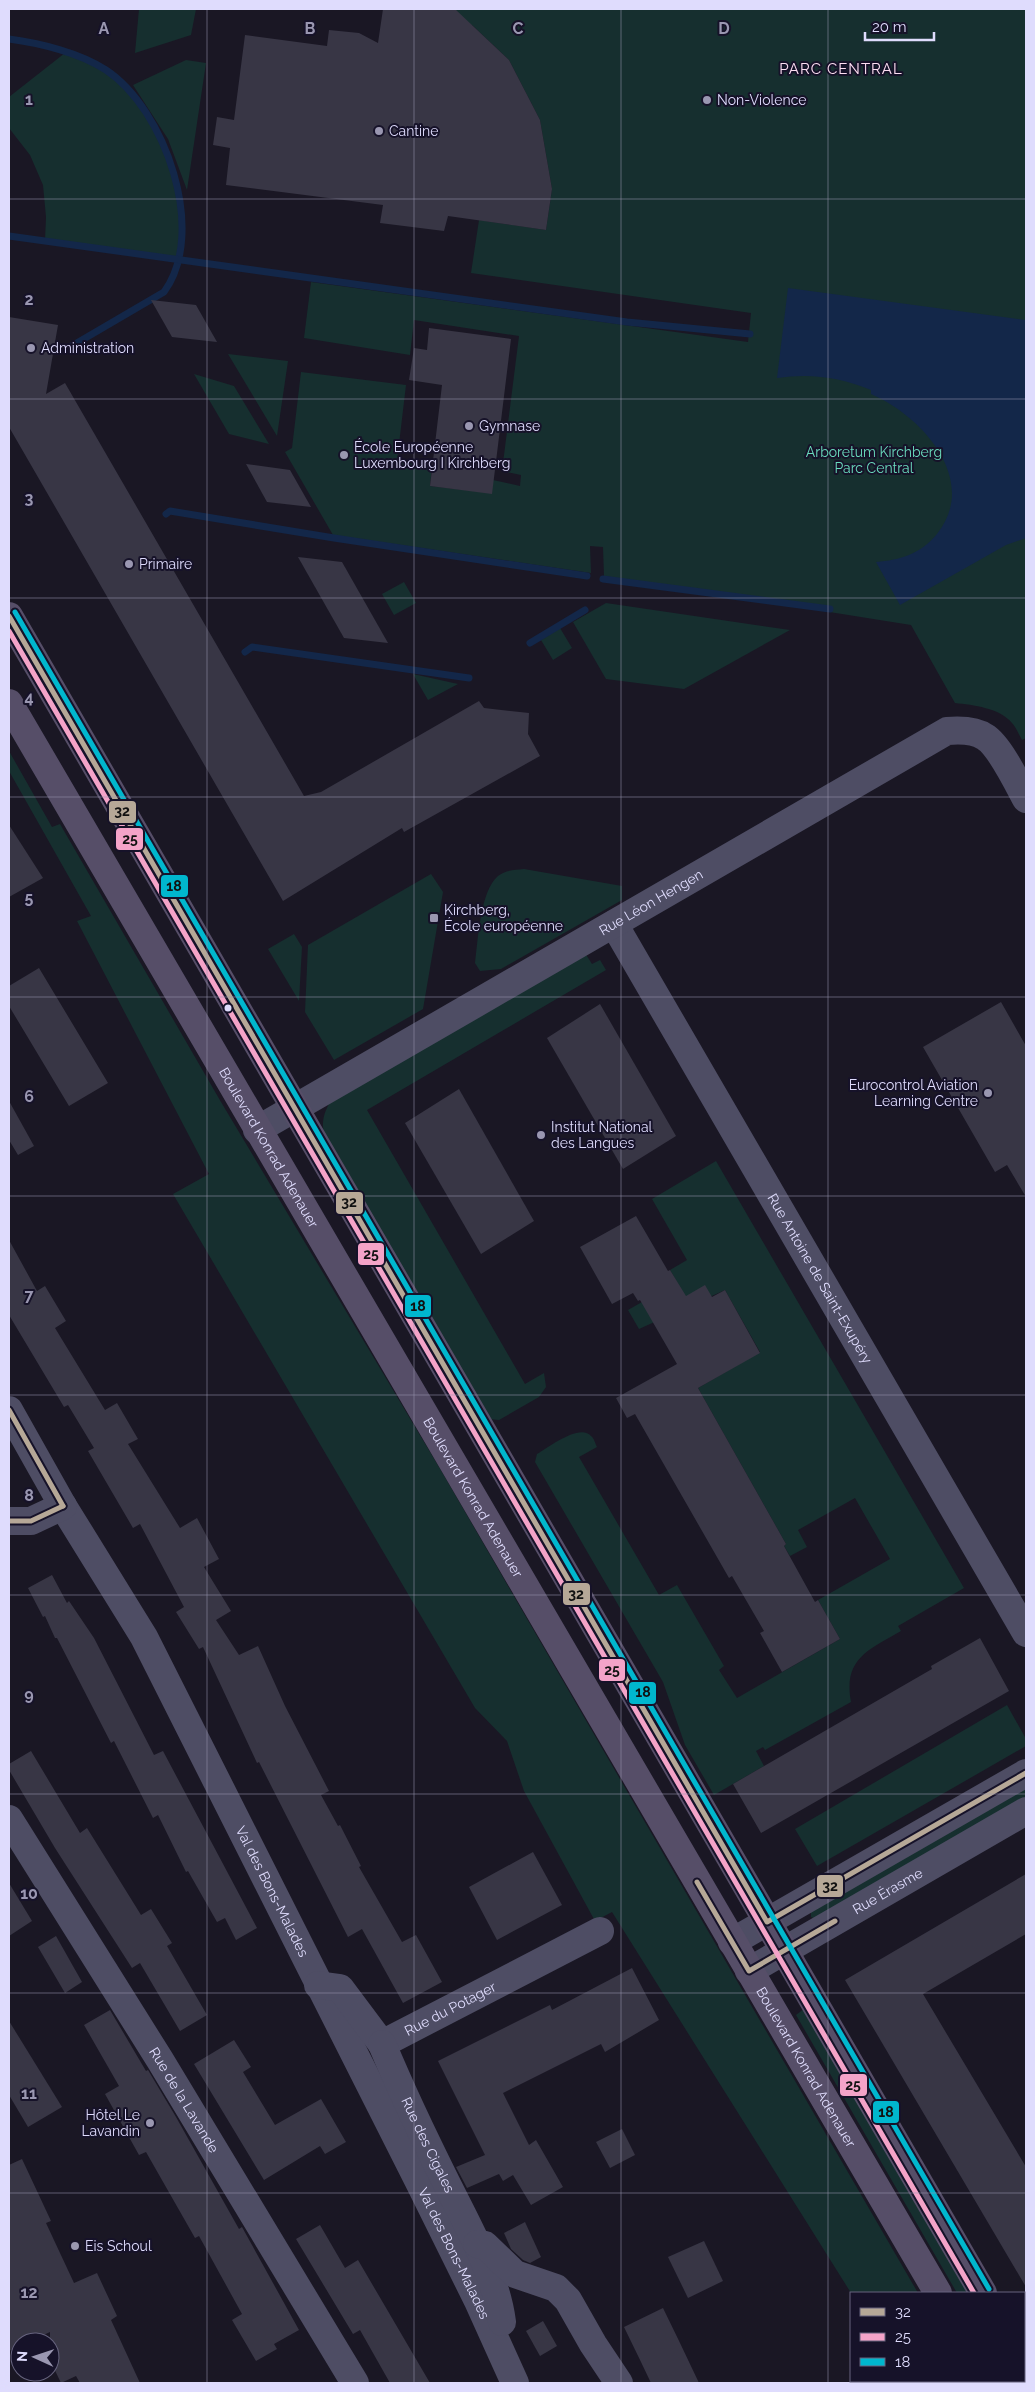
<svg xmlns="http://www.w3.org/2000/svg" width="1035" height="2392" font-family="Raleway,sans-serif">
  <rect width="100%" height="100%" fill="#1a1724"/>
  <!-- green -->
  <g fill="#162f2f">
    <polygon points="139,9 196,9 191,35 135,53"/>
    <path d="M 447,9 L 1026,9 L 1026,738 L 1022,740 C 1019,735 1016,727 1012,723 C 1000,708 973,705 955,703 L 911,625 L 604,576 L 603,547 L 590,546 L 591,573 L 333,535 L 285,452 L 292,448 L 301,372 L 406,385 L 397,461 L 432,467 L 430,486 L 491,493 L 493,480 L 520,486 L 521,475 L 502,471 L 519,336 L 414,320 L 410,355 L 304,338 L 311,282 L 748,342 L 751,313 L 471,273 L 479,220 L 546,230 L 552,189 L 540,120 L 509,60 L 472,25 L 445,23 Z"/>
    <path d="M 65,53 C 79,57 94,62 107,71 C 140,94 176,161 182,202 C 184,220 180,241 179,259 L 45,241 L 46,217 L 43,185 L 30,155 L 9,128 L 9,97 Z"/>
    <polygon points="186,60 206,63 187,190 168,139 133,85"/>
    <polygon points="228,354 288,361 277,436"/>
    <polygon points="194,374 234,386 269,444 229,434"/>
    <polygon points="404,582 416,603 394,615 382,594"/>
    <polygon points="606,603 790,630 684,689 606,679 573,622"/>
    <polygon points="560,628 572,648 553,660 541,640"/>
    <polygon points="413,674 458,684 428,700"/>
    <polygon points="9,751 52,827 60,824 221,1102 439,1467 918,2293 851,2293 612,1912 595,1921 524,1791 507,1741 475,1708 173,1194 209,1174 77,921 91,916 9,771"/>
    <path d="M 524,869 L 622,886 L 622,900 L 501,969 L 480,971 L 475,963 C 478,941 480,891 498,876 C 505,870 515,870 524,869 Z"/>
    <polygon points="431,874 443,892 423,1009 334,1060 305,1012 308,945"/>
    <polygon points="294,934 302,947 299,1001 268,949"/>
    <path d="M 585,953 L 592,964 L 600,960 L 606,970 L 367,1110 L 525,1384 L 544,1373 L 546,1387 L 539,1397 L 499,1420 L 489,1419 L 325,1138 C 321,1123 323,1115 330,1102 Z"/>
    <path d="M 716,1161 L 964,1588 L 898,1626 L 901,1631 C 868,1650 843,1659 851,1702 L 765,1750 L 763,1747 L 756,1751 L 764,1766 L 714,1795 L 685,1745 L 663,1682 L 535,1462 L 537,1454 C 549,1447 580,1423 591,1436 C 594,1438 595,1443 597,1447 L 579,1457 L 659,1595 L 677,1585 L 724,1666 L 719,1670 L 737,1698 L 840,1639 L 818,1600 L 890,1559 L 855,1498 L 798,1530 L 807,1547 L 790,1556 L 784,1546 L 786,1544 L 698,1388 L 760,1352 L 725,1290 L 639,1329 L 628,1310 L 677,1282 L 670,1270 L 687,1260 L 652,1199 Z"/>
    <polygon points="1007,1705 1026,1739 1026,1746 817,1866 795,1829"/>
    <polygon points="1026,1786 1026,1799 815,1919 811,1917 811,1912"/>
    <polygon points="804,2009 970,2293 957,2293 796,2015"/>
  </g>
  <!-- water -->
  <path fill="#132749" d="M 788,288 L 1026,320 L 1026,538 L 1006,545 L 900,605 L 876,562 C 900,560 921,554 937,534 C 980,480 922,416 871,394 L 871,390 C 840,377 810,373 777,378 Z"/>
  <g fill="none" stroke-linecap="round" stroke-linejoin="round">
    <!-- stream -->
    <g stroke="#132749" stroke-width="7">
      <path d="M 9,39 C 40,43 80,53 106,70 C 165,109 208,232 164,292 L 70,347"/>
      <polyline points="9,236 627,322 750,334"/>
      <polyline points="166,514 170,511 334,538 587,576"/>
      <polyline points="603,579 830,609"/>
      <polyline points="530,643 585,610"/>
      <polyline points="245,652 252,647 469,678"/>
    </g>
  </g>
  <!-- building -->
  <g fill="#383645">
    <polygon points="383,9 455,9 509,60 540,120 552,189 546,230 448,216 444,231 380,223 383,205 226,185 230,148 213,145 217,117 234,120 245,35 327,46 329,30 359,33 378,43"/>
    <polygon points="151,300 196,305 217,342 172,337"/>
    <polygon points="9,317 58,325 46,394 65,383 304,796 321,792 479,701 484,708 529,713 528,734 540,756 404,832 402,828 283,901 9,427"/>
    <polygon points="429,328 511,339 492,494 430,486 442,385 409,380 414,348 427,350"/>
    <polygon points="246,464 290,470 311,507 267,502"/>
    <polygon points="298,557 342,562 388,643 344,638"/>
    <polygon points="9,825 43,878 9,897"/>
    <polygon points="39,968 108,1083 69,1106 9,1006 9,986"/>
    <polygon points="1001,1002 1026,1046 1026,1197 1007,1165 995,1172 923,1047"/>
    <polygon points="600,1004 676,1136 623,1169 547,1038"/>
    <polygon points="459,1089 534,1221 481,1254 405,1123"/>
    <polygon points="9,1101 34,1146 18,1155 9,1140"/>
    <polygon points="636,1216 668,1271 670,1270 686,1296 705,1285 712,1297 725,1290 760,1353 698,1388 786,1544 784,1546 815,1602 818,1600 840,1639 782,1672 760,1633 764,1631 732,1576 729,1578 635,1414 627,1418 616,1398 677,1364 640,1300 638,1301 633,1293 612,1304 580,1247"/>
    <polygon points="9,1240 37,1291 45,1286 66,1321 55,1328 105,1410 117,1403 138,1439 128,1444 180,1528 197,1518 219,1559 204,1567 231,1611 216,1620 239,1655 258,1646 285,1706 329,1791 321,1795 338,1826 340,1825 361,1866 359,1867 402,1942 416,1935 442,1982 403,2003 362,1929 348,1937 259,1762 257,1763 203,1647 199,1649 176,1612 184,1607 140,1524 133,1528 88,1451 94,1448 68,1405 64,1407 9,1315"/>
    <polygon points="52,1575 67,1603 69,1601 94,1638 154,1755 163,1751 257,1928 236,1940 225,1918 217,1922 188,1871 186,1872 158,1815 153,1818 114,1741 111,1743 57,1638 55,1638 45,1616 43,1617 28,1588"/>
    <polygon points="980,1638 1009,1691 761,1833 733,1784 932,1669 931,1666"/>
    <polygon points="31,1751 80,1833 87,1828 141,1915 151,1909 172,1943 167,1946 207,2015 180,2031 140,1963 132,1968 55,1848 9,1770 9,1764"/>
    <polygon points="533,1852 562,1905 497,1940 469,1887"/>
    <polygon points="1026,1874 1026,1934 923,1994 1026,2167 1026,2287 845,1980"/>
    <polygon points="9,1883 32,1921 9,1936"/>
    <polygon points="56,1936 82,1982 65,1993 38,1947"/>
    <polygon points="632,1968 659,2020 605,2052 601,2044 503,2093 529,2145 536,2140 563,2187 531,2205 513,2175 503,2181 499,2174 467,2188 456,2167 485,2155 438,2061 550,2005 552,2010"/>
    <polygon points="110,2010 146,2071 148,2070 176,2117 239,2229 242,2227 299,2330 274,2344 277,2349 256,2361 232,2320 242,2314 199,2236 195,2238 146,2152 139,2155 105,2094 119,2086 84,2025"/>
    <polygon points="9,2021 62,2107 28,2127 9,2095"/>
    <polygon points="234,2040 251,2067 243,2072 275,2125 321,2099 346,2142 325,2154 320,2146 264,2180 194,2064"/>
    <polygon points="622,2129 635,2155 610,2168 596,2142"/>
    <polygon points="22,2159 51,2221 46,2223 74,2283 97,2273 117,2316 111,2320 140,2383 80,2383 76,2376 61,2383 50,2360 50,2332 29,2342 20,2342 20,2346 9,2351 9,2165"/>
    <polygon points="525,2222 541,2257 530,2263 523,2260 511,2249 504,2233"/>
    <polygon points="320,2225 345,2268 358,2260 430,2383 390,2383 360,2330 353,2334 296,2239"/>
    <polygon points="704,2241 723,2281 688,2298 668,2257"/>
    <polygon points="663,2308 680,2343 699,2383 651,2383 641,2362 624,2327"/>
    <polygon points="543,2321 557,2346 540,2356 526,2331"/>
  </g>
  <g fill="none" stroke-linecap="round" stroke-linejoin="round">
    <!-- minor -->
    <g stroke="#4e4d64" stroke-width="28">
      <path id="s1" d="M 614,924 L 1026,1633"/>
      <path id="s2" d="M 257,1130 L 947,731 C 959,730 975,730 985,737 C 999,745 1018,784 1026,799"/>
      <path id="s3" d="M 9,1410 L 63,1506 L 144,1637 L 420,2184 L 478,2301 L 515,2383"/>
      <polyline points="9,1521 31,1521 63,1506"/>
      <path id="s4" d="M 9,1819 L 160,2060 L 355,2383"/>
      <polyline points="732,1942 1026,1773"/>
      <path id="s5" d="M 749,1971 L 1026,1811"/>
      <path id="s6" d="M 318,1985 L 340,1988 L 382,2044 L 600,1931"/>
      <path id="s7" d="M 382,2044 C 402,2092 424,2138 447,2184 C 468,2226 496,2275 502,2322"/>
      <polyline points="477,2244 485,2245 515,2274 556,2288 568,2300 593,2344 619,2383"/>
    </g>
    <!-- major -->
    <g stroke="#564e68" stroke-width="28">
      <polyline points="9,616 983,2293"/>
      <path id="s8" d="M 9,703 L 938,2293"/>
      <polyline points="1024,2363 1026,2368"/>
      <polyline points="989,2381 990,2383"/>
    </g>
    <!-- bus-1 casing -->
    <g stroke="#161229" stroke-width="9">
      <g id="bus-1">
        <polyline points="9,616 767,1922 1026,1773"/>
        <polyline points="9,1410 63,1506"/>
        <polyline points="9,1521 31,1521 63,1506"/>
        <polyline points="697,1882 749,1971 835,1921"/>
      </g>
    </g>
    <!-- bus-2 casing -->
    <g stroke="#161229" stroke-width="9">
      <polyline id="bus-2" points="9,631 974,2293"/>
    </g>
    <!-- bus-3 casing -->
    <g stroke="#161229" stroke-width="9">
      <polyline id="bus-3" points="15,612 989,2289"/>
    </g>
    <!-- bus-1 -->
    <use href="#bus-1" stroke="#b6a897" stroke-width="5"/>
    <!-- bus-2 -->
    <use href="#bus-2" stroke="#f4a3c8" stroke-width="5"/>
    <!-- bus-3 -->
    <use href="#bus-3" stroke="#00b7ce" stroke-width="5"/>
  </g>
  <!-- grid -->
  <path fill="none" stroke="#9a97b1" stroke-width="1" stroke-opacity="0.55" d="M 207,9 L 207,2383M 414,9 L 414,2383M 621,9 L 621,2383M 828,9 L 828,2383M 9,199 L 1026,199M 9,399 L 1026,399M 9,598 L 1026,598M 9,797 L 1026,797M 9,997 L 1026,997M 9,1196 L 1026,1196M 9,1395 L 1026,1395M 9,1595 L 1026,1595M 9,1794 L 1026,1794M 9,1993 L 1026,1993M 9,2193 L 1026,2193"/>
  <!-- markers -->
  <g fill="#9a97b1" stroke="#161229" stroke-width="2">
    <circle cx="707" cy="100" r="5"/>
    <circle cx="379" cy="131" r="5"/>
    <circle cx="31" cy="348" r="5"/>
    <circle cx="469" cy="426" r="5"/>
    <circle cx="344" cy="455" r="5"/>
    <circle cx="129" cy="564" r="5"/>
    <rect x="429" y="913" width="10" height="10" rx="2.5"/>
    <circle cx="988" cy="1093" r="5"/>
    <circle cx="541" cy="1135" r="5"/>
    <circle cx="150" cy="2123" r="5"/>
    <circle cx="75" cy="2246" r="5"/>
  </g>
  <circle fill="#dfdcfd" stroke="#161229" stroke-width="2" cx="228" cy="1008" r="4.5"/>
  <g text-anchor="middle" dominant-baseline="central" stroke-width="4" stroke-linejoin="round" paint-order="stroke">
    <!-- poi labels -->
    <g font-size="14" fill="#dfdcfd" stroke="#161229" text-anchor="start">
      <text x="717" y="100">Non-Violence</text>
      <text x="389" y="131">Cantine</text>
      <text x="41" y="348">Administration</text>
      <text x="479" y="426">Gymnase</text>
      <text x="354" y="447">École Européenne<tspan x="354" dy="16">Luxembourg I Kirchberg</tspan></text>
      <text x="139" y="564">Primaire</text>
      <text x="444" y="910">Kirchberg,<tspan x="444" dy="16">École européenne</tspan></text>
      <text x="978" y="1085" text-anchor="end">Eurocontrol Aviation<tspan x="978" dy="16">Learning Centre</tspan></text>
      <text x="551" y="1127">Institut National<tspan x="551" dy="16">des Langues</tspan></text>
      <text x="140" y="2115" text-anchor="end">Hôtel Le<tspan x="140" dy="16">Lavandin</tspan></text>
      <text x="85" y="2246">Eis Schoul</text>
    </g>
    <!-- park labels -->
    <g font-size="14" fill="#6adbbd" stroke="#161229">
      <text x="874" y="452">Arboretum Kirchberg<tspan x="874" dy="16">Parc Central</tspan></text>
    </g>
    <!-- street labels -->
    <g font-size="14" fill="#dfdcfd" stroke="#161229">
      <text stroke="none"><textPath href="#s2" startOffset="455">Rue Léon Hengen</textPath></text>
      <text stroke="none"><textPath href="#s8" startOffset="515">Boulevard Konrad Adenauer</textPath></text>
      <text stroke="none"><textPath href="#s1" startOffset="410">Rue Antoine de Saint-Exupéry</textPath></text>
      <text stroke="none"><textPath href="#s8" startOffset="920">Boulevard Konrad Adenauer</textPath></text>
      <text stroke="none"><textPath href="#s5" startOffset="160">Rue Érasme</textPath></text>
      <text stroke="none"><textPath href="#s3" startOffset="549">Val des Bons-Malades</textPath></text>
      <text stroke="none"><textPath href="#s6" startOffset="169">Rue du Potager</textPath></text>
      <text stroke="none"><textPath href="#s8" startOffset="1580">Boulevard Konrad Adenauer</textPath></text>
      <text stroke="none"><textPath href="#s4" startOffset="331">Rue de la Lavande</textPath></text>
      <text stroke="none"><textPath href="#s7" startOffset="111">Rue des Cigales</textPath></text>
      <text stroke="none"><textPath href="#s3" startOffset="954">Val des Bons-Malades</textPath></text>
    </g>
    <!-- neighbourhood labels -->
    <g font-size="15" letter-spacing="1" fill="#fddef2" stroke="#161229">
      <text x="841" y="69">PARC CENTRAL</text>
    </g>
  </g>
  <g font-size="16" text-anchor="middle" font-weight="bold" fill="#9a97b1" stroke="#161229" stroke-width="4" stroke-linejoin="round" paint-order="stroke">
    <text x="104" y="34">A</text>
    <text x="310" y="34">B</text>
    <text x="518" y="34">C</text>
    <text x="724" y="34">D</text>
    <text x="29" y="105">1</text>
    <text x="29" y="305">2</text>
    <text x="29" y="504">3</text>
    <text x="29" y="703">4</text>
    <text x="29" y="903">5</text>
    <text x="29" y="1102">6</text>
    <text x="29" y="1301">7</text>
    <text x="29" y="1501">8</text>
    <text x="29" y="1700">9</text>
    <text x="29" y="1899">10</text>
    <text x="29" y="2099">11</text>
    <text x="29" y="2298">12</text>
  </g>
  <g stroke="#161229" stroke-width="2">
    <rect x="108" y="800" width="29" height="24" rx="5" fill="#b6a897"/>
    <rect x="115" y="827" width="29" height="24" rx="5" fill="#f4a3c8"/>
    <rect x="160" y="874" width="29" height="24" rx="5" fill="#00b7ce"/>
    <rect x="335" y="1191" width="29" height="24" rx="5" fill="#b6a897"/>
    <rect x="357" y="1242" width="28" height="24" rx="5" fill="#f4a3c8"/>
    <rect x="404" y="1294" width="28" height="24" rx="5" fill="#00b7ce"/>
    <rect x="562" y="1582" width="29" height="24" rx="5" fill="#b6a897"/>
    <rect x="598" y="1658" width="28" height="24" rx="5" fill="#f4a3c8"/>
    <rect x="628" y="1681" width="29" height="24" rx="5" fill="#00b7ce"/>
    <rect x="816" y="1874" width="28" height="24" rx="5" fill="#b6a897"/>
    <rect x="839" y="2073" width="29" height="24" rx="5" fill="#f4a3c8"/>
    <rect x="872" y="2100" width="28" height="24" rx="5" fill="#00b7ce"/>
  </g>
  <g font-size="14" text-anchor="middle" font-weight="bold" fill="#111">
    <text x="122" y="816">32</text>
    <text x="130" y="844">25</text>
    <text x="174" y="891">18</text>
    <text x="349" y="1207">32</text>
    <text x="371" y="1259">25</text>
    <text x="418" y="1311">18</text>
    <text x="576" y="1599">32</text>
    <text x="612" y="1675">25</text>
    <text x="643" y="1697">18</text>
    <text x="830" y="1891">32</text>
    <text x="853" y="2090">25</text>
    <text x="886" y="2117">18</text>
  </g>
  <!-- border -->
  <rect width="1035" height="2392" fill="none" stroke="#dfdcfd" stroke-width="20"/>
  <!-- legend -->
  <rect x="850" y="2292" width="175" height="90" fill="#161229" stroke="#66637e"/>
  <rect x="860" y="2308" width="25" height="8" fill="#b6a897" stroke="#66637e"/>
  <text x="895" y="2317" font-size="15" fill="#dfdcfd">32</text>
  <rect x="860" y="2333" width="25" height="8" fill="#f4a3c8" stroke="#66637e"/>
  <text x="895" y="2342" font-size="15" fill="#dfdcfd">25</text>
  <rect x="860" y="2358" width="25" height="8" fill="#00b7ce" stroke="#66637e"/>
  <text x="895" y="2367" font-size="15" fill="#dfdcfd">18</text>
  <!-- north arrow -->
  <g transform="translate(35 2357) rotate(273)"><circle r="24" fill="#161229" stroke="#66637e"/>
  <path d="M0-4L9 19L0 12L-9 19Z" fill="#9a97b1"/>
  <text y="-8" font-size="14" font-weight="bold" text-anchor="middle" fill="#dfdcfd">N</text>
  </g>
  <!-- scale -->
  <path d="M865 32v8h69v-8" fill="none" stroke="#dfdcfd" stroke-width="2.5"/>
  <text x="872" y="32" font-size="15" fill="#dfdcfd" stroke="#161229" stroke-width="4" paint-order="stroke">20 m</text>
</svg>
